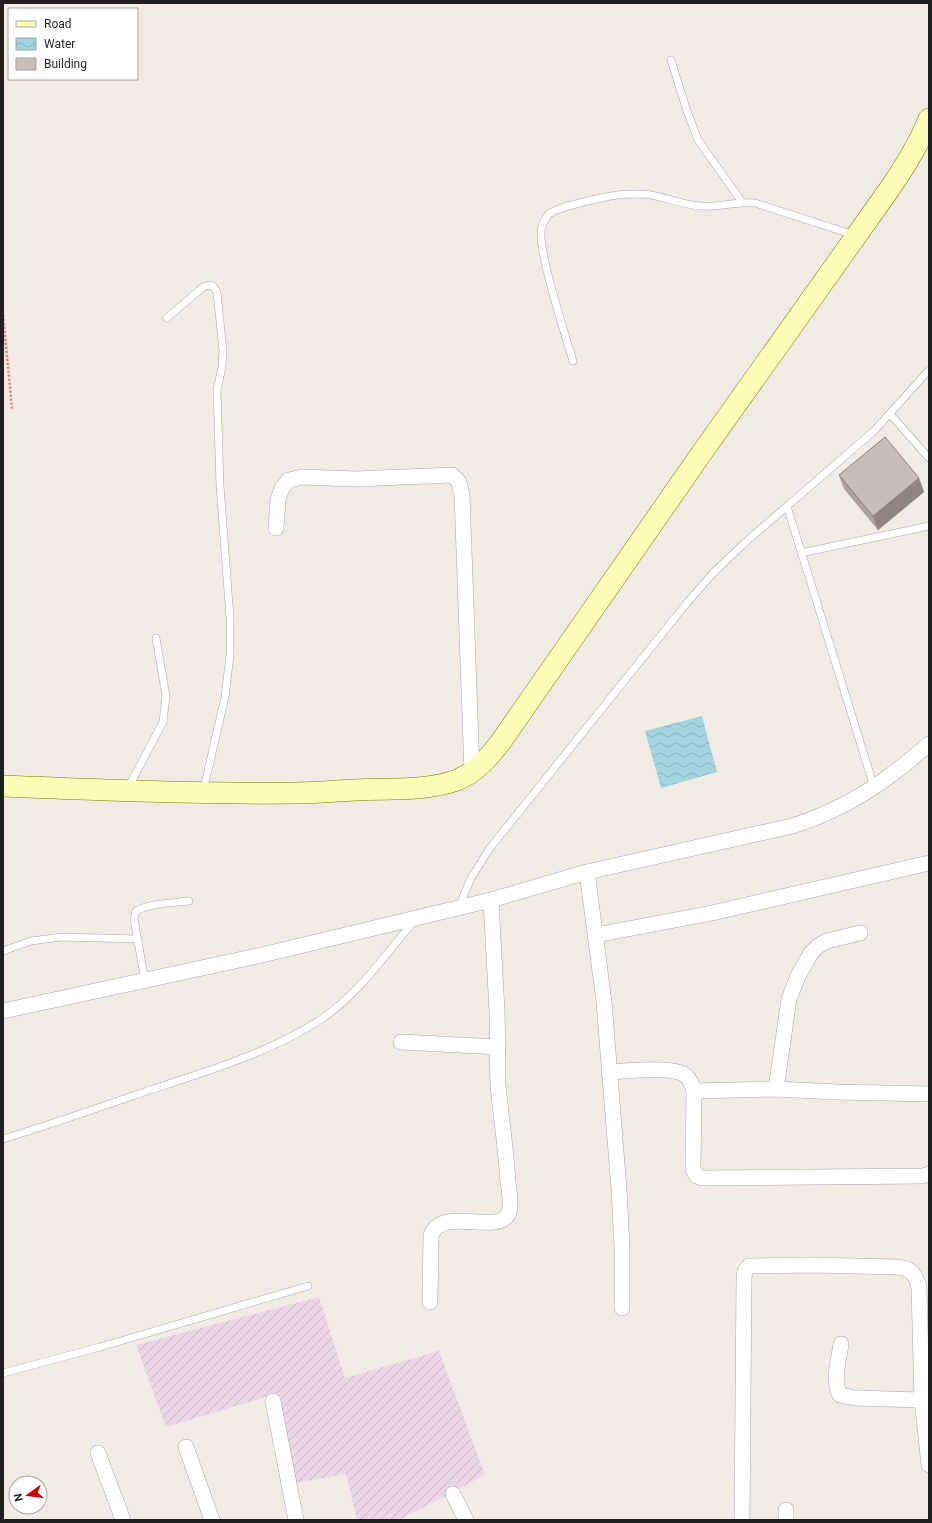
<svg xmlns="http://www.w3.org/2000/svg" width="932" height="1523" font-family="Roboto,sans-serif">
  <defs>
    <pattern id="industrial-furrows" width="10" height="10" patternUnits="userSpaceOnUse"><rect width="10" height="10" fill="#ead6e7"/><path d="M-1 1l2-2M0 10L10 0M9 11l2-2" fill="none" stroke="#c8b7c6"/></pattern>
    <pattern id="water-waves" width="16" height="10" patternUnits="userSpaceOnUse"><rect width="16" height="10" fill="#a2d4e0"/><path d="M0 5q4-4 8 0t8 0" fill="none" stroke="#8bb6c0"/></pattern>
  </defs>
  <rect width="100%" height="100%" fill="#f0ece4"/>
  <!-- industrial -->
  <polygon fill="url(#industrial-furrows)" points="319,1297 345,1378 439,1351 485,1475 399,1520 357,1520 346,1474 295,1483 279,1393 166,1427 136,1345"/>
  <!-- water -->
  <polygon fill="url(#water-waves)" points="702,716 717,772 661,788 645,731"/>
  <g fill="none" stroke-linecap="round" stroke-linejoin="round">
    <!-- lane casing -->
    <g stroke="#a6a6a6" stroke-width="8">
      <g id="lane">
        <polyline points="671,60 687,111 698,140 742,202"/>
        <polyline points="167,318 203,287 209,285 213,286 217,292 223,351 222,367 217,390 220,486 230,618 230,655 225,697 203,792"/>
        <path d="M 573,361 C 566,336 535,245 542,226 C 543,223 546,218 548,215 C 555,207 605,197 617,195 C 626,194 635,194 644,194 C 664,196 682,205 701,206 C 719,208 735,201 755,203 L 854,235"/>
        <polyline points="890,414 929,458"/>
        <polyline points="787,506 874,787"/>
        <polyline points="801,553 929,526"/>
        <polyline points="128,788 163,722 166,696 156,638"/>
        <polyline points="459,907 471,878 490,848 686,604 715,571 748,540 874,431 929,370"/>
        <polyline points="3,951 31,941 61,937 138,939"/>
        <path d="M 145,981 L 134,919 L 136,911 C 151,903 172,903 189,901"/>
        <path d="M 3,1139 C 52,1124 101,1107 150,1090 C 206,1072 274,1051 323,1018 C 359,993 386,954 414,921"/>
        <polyline points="3,1373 100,1347 308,1286"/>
      </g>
    </g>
    <!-- street casing -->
    <g stroke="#a6a6a6" stroke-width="16">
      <g id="street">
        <polyline points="276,528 278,499 282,488 289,480 302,477 356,479 452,475 459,482 462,495 472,772"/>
        <polyline points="587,872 604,1002 619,1189 622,1247 622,1308"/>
        <polyline points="596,935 712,913 929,863"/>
        <path d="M 3,1011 L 262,955 L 491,900 L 587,872 L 792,826 C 845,810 887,781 929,744"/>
        <polyline points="401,1042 498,1047"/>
        <path d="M 609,1072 C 625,1071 672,1066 685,1075 C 690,1079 692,1084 694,1091 L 693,1170 L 697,1176 L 702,1178 L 923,1176 L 929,1174"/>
        <polyline points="776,1089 789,999 798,976 811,953 818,946 827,941 860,933"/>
        <polyline points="694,1091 776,1089 837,1092 929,1094"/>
        <path d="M 430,1302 L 431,1235 C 442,1205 500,1237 509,1212 C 512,1203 509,1190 508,1182 C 506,1149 501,1117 498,1085 C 497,1061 498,1036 497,1012 C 495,975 493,937 491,900"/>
        <path d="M 841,1344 C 839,1359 832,1381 840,1395 L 855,1398 L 922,1400"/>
        <polyline points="273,1401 296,1520"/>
        <polyline points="186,1447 212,1520"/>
        <polyline points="98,1453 123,1520"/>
        <polyline points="453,1494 466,1520"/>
        <polyline points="786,1510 786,1520"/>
        <path d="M 742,1520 L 744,1278 L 745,1271 L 749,1266 L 814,1265 L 896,1267 C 910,1268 915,1272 919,1287 L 922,1400 L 929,1465"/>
      </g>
    </g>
    <!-- secondary casing -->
    <g stroke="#737c00" stroke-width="22">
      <path id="secondary" d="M 3,786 C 101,790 199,794 297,793 C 316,793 335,791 355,790 C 388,788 424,792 457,780 C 475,773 488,758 500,743 L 701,454 L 886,194 C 903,170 918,146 929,119"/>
    </g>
    <!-- path -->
    <polyline stroke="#ff7067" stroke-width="2.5" stroke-dasharray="2 2" stroke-linecap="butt" points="3,315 12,409"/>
    <!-- lane -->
    <use href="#lane" stroke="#fff" stroke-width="7"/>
    <!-- street -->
    <use href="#street" stroke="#fff" stroke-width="15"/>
    <!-- secondary -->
    <use href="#secondary" stroke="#fcfdb6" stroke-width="21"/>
  </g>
  <!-- wall -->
  <polygon fill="#aca39d" points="839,475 919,478 924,492 878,530 844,489"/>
  <!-- shaded-wall -->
  <polygon fill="#8c8580" points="919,478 924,492 878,530 873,516"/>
  <!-- building -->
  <polygon fill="#c8beb7" stroke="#8c8580" points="885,437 919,478 873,516 839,475"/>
  <!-- border -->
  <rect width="932" height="1523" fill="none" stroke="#1f1f1f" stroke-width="8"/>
  <!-- legend -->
  <rect x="8" y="8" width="130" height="72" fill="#ffffff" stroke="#a5a5a5"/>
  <rect x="16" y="21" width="20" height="6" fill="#fcfdb6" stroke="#a5a5a5"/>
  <text x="44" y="28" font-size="12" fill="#1f1f1f">Road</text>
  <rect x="16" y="38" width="20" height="12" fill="url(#water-waves)" stroke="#a5a5a5"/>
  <text x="44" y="48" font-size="12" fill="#1f1f1f">Water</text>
  <rect x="16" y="58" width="20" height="12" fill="#c8beb7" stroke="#a5a5a5"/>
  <text x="44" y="68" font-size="12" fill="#1f1f1f">Building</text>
  <!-- north arrow -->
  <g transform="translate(28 1495) rotate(256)"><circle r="19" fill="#ffffff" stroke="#a5a5a5"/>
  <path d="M0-3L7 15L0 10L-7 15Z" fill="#ce0008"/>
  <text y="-6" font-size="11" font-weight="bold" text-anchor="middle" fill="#1f1f1f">N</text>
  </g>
</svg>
